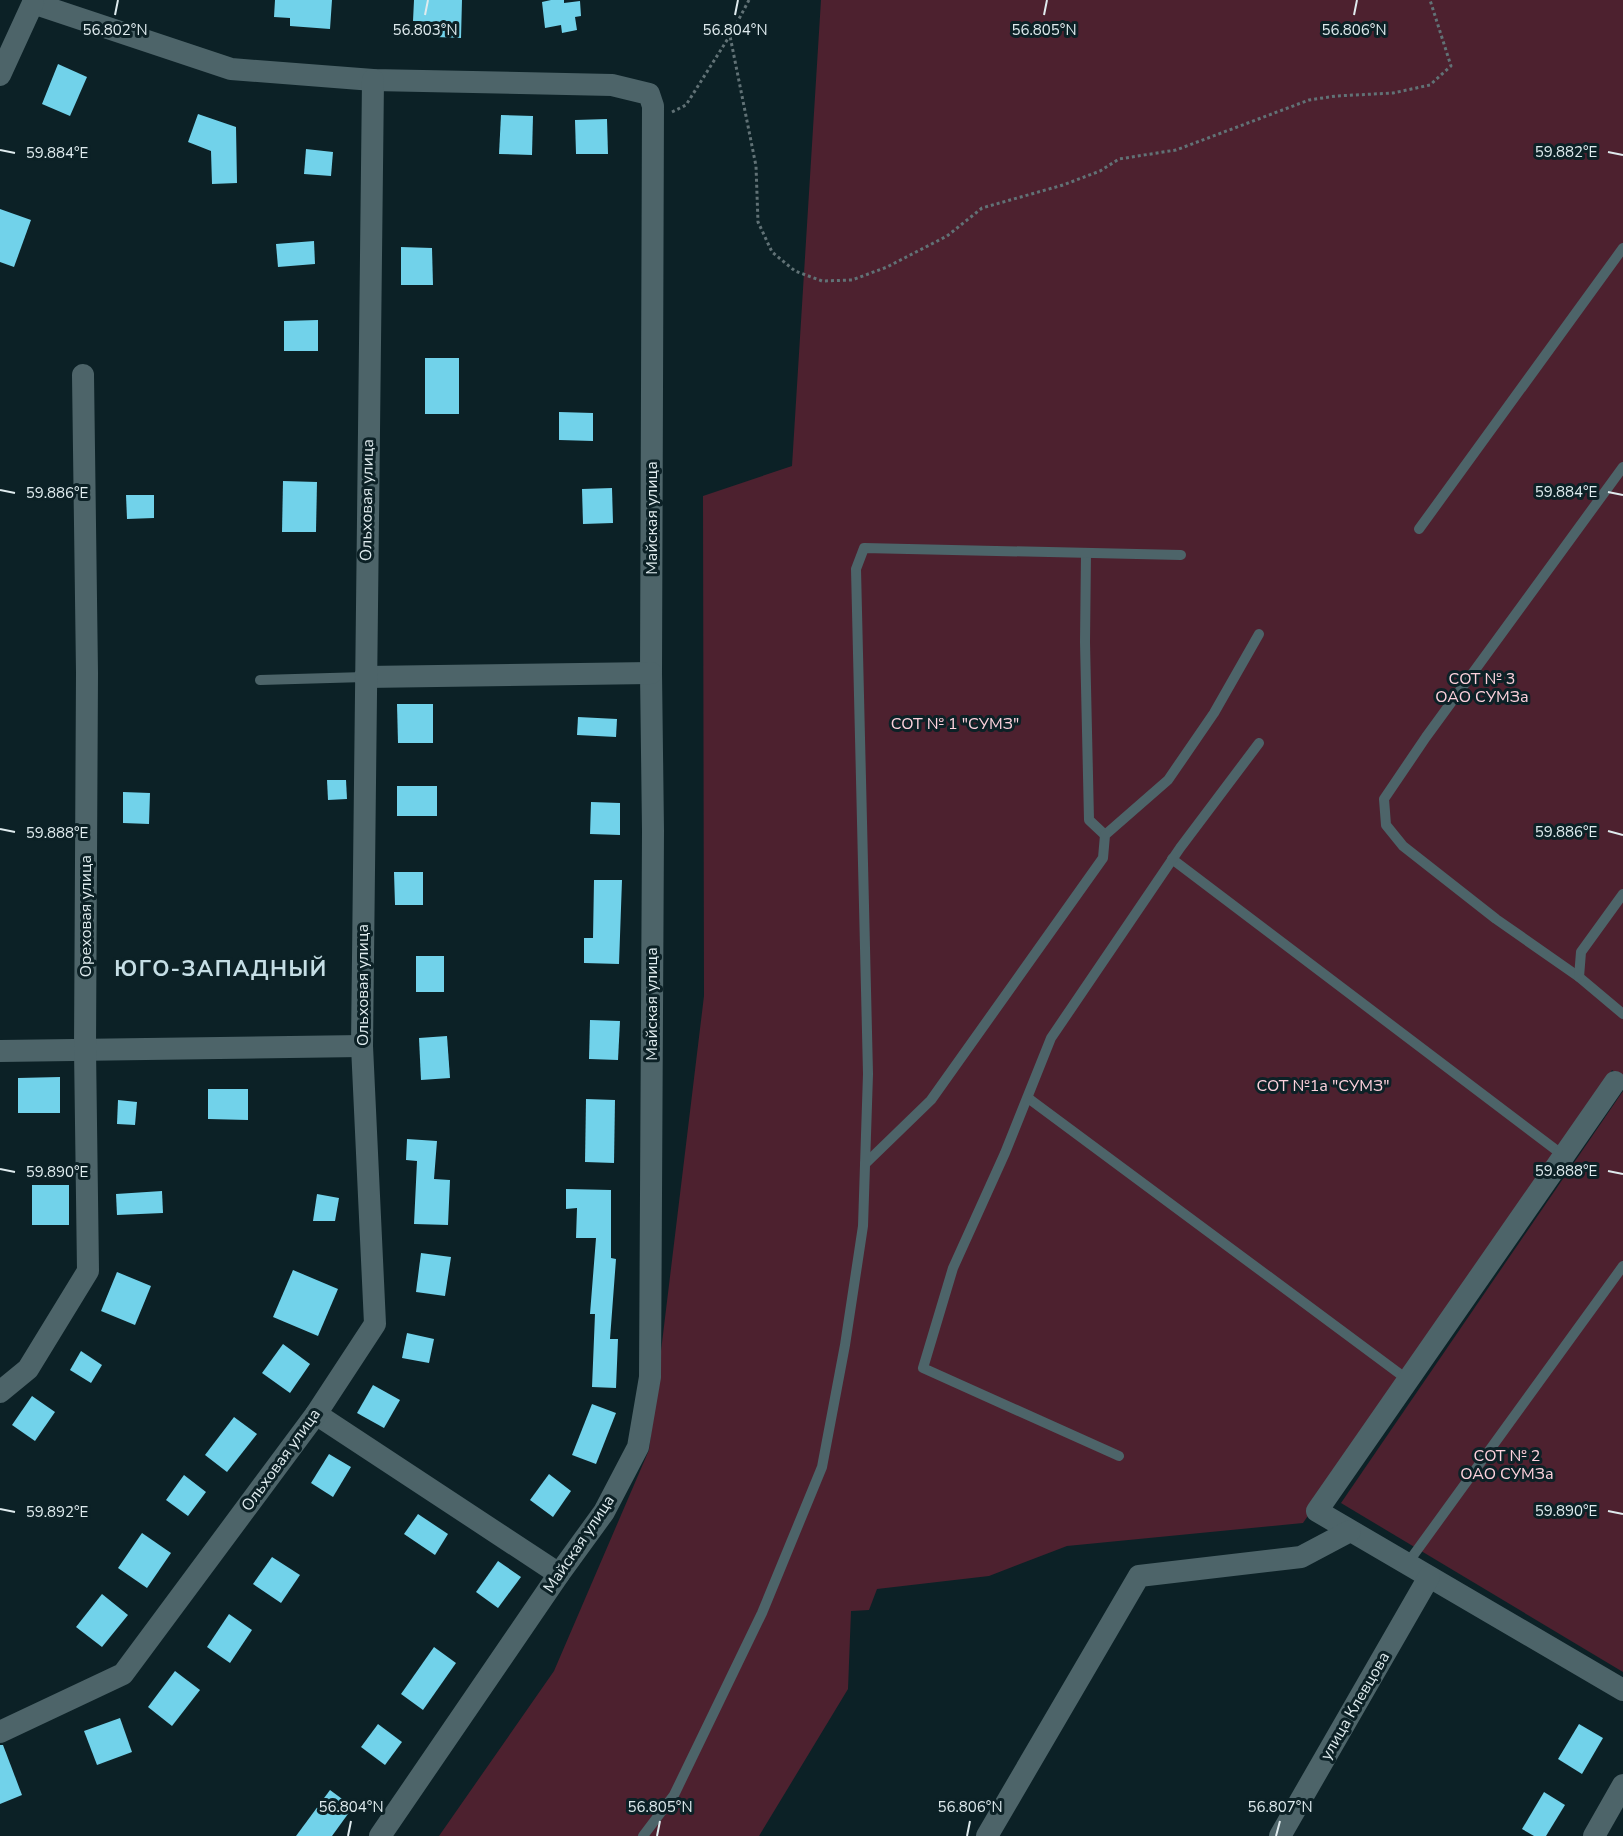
<svg xmlns="http://www.w3.org/2000/svg" width="1623" height="1836" font-family="'Nunito Sans',sans-serif">
  <rect width="100%" height="100%" fill="#0c2126"/>
  <!-- green -->
  <g fill="#4d212f">
    <polygon points="821,0 1623,0 1623,1078 1612,1070 1303,1523 1067,1546 989,1576 877,1589 869,1610 851,1611 848,1689 759,1836 439,1836 554,1671 649,1450 704,996 703,496 792,466"/>
    <polygon points="1623,1091 1623,1672 1341,1503"/>
  </g>
  <!-- building -->
  <g fill="#71d2ea">
    <polygon points="275,0 332,0 330,29 290,26 290,18 274,17"/>
    <polygon points="414,0 462,0 461,38 436,37 436,22 413,21"/>
    <polygon points="551,0 564,0 564,3 580,1 581,16 575,17 577,30 562,33 561,25 545,28 542,2"/>
    <polygon points="58,64 87,77 70,116 42,104"/>
    <polygon points="198,114 236,127 237,183 212,184 211,151 188,142"/>
    <polygon points="501,115 533,116 532,155 499,154"/>
    <polygon points="607,119 608,154 576,154 575,120"/>
    <polygon points="306,149 333,152 331,176 304,174"/>
    <polygon points="0,209 31,220 14,267 0,262"/>
    <polygon points="314,241 315,264 278,267 276,244"/>
    <polygon points="401,247 432,248 433,285 401,285"/>
    <polygon points="318,320 318,351 284,351 284,321"/>
    <rect x="425" y="358" width="34" height="56"/>
    <polygon points="559,412 593,413 593,441 559,440"/>
    <polygon points="283,481 317,482 316,532 282,532"/>
    <polygon points="612,488 613,523 583,524 582,489"/>
    <polygon points="126,495 154,495 154,518 127,519"/>
    <polygon points="397,704 433,704 433,743 398,743"/>
    <polygon points="578,717 617,719 616,737 577,735"/>
    <polygon points="327,780 346,780 347,799 328,800"/>
    <rect x="397" y="786" width="40" height="30"/>
    <polygon points="123,792 150,793 149,824 123,823"/>
    <polygon points="591,802 620,803 620,835 590,834"/>
    <polygon points="394,872 423,872 423,905 395,905"/>
    <polygon points="594,880 622,880 619,964 584,963 584,938 593,938"/>
    <rect x="416" y="956" width="28" height="36"/>
    <polygon points="590,1020 620,1021 618,1060 589,1059"/>
    <polygon points="447,1036 450,1078 421,1080 419,1038"/>
    <polygon points="60,1077 60,1113 18,1113 18,1078"/>
    <polygon points="208,1089 248,1089 248,1120 208,1119"/>
    <polygon points="586,1099 615,1100 614,1163 585,1162"/>
    <polygon points="118,1100 137,1102 135,1125 117,1124"/>
    <polygon points="407,1139 437,1141 434,1179 450,1180 448,1225 414,1224 417,1161 406,1160"/>
    <rect x="32" y="1185" width="37" height="40"/>
    <polygon points="566,1189 611,1190 611,1258 616,1259 610,1339 618,1339 616,1388 592,1387 595,1314 590,1314 596,1238 576,1238 577,1208 566,1209"/>
    <polygon points="162,1191 163,1213 117,1215 116,1194"/>
    <polygon points="317,1194 339,1198 335,1221 313,1221"/>
    <polygon points="421,1253 451,1257 445,1296 416,1292"/>
    <polygon points="293,1270 338,1289 318,1336 273,1317"/>
    <polygon points="117,1272 151,1286 135,1325 101,1311"/>
    <polygon points="407,1333 434,1339 429,1363 402,1358"/>
    <polygon points="283,1344 310,1364 290,1393 262,1373"/>
    <polygon points="81,1351 102,1365 91,1383 70,1370"/>
    <polygon points="373,1385 400,1400 384,1428 357,1413"/>
    <polygon points="32,1396 55,1412 35,1441 12,1425"/>
    <polygon points="592,1404 616,1413 596,1464 572,1455"/>
    <polygon points="234,1417 257,1434 227,1472 205,1455"/>
    <polygon points="329,1454 351,1467 333,1497 311,1483"/>
    <polygon points="549,1474 571,1491 553,1517 530,1500"/>
    <polygon points="184,1475 206,1492 188,1516 166,1500"/>
    <polygon points="418,1514 448,1534 435,1555 404,1534"/>
    <polygon points="142,1533 171,1553 147,1588 118,1568"/>
    <polygon points="272,1557 300,1575 281,1603 253,1584"/>
    <polygon points="498,1561 521,1577 498,1608 476,1592"/>
    <polygon points="102,1594 128,1615 102,1647 76,1627"/>
    <polygon points="229,1614 252,1630 230,1663 207,1647"/>
    <polygon points="434,1647 456,1663 423,1710 401,1694"/>
    <polygon points="175,1671 200,1690 172,1726 148,1707"/>
    <polygon points="120,1718 132,1752 97,1765 84,1731"/>
    <polygon points="378,1724 402,1742 385,1765 361,1747"/>
    <polygon points="1579,1724 1603,1738 1582,1774 1558,1759"/>
    <polygon points="0,1745 3,1745 22,1795 0,1804"/>
    <polygon points="330,1790 353,1807 332,1836 296,1836"/>
    <polygon points="1544,1792 1565,1805 1546,1836 1534,1836 1522,1829"/>
  </g>
  <g fill="none" stroke-linecap="round" stroke-linejoin="round">
    <!-- path -->
    <g stroke="#617276" stroke-width="3" stroke-dasharray="3 3" stroke-linecap="butt">
      <polyline points="749,0 730,36 756,166 758,222 772,252 795,271 822,281 852,280 887,267 947,236 982,208 1063,185 1100,171 1119,159 1176,150 1309,100 1336,96 1393,93 1430,85 1451,66 1430,0"/>
      <polyline points="672,112 686,105 729,37"/>
    </g>
    <!-- service -->
    <g stroke="#4d6469" stroke-width="10">
      <polyline points="1623,467 1426,737 1384,799 1386,825 1403,846 1496,919 1579,977 1623,1014"/>
      <polyline points="1419,529 1623,248"/>
      <polyline points="1086,553 1085,642 1089,820 1105,835"/>
      <polyline points="260,680 365,677"/>
      <polyline points="1172,859 1564,1156"/>
      <polyline points="1579,977 1581,952 1623,894"/>
      <polyline points="1028,1098 1408,1380"/>
      <polyline points="865,1164 931,1100 1103,858 1105,835 1168,780 1214,713 1259,634"/>
      <polyline points="1119,1456 923,1368 953,1268 1005,1153 1051,1038 1180,848 1259,743"/>
      <polyline points="1407,1564 1623,1266"/>
      <polyline points="643,1836 674,1795 762,1613 822,1467 845,1345 863,1226 868,1074 856,569 864,548 1181,555"/>
    </g>
    <!-- minor -->
    <g stroke="#4d6469" stroke-width="22">
      <polyline points="33,3 231,69 373,80 612,85 649,94 653,106 651,673 653,831 650,1377 638,1447 604,1512 559,1574 380,1836"/>
      <polyline points="0,75 33,3"/>
      <polyline points="365,677 651,673"/>
      <polyline points="0,1051 362,1046"/>
      <polyline points="1615,1082 1317,1511 1623,1690"/>
      <polyline points="0,1392 28,1369 88,1271 85,1049 87,673 83,375"/>
      <polyline points="316,1414 559,1574"/>
      <polyline points="0,1732 123,1674 316,1414 375,1324 362,1046 373,80"/>
      <polyline points="987,1836 1139,1576 1301,1557 1350,1531"/>
      <polyline points="1280,1836 1429,1577"/>
      <polyline points="1594,1836 1623,1785"/>
    </g>
  </g>
  <!-- ticks -->
  <path fill="none" stroke="#dfebee" stroke-width="2" d="M 115,15 L 118,0M 425,15 L 428,0M 735,15 L 738,0M 1044,15 L 1047,0M 1354,15 L 1357,0M 0,150 L 15,153M 1608,152 L 1623,155M 0,490 L 15,493M 1608,492 L 1623,495M 0,829 L 15,832M 1608,831 L 1623,835M 0,1169 L 15,1172M 1608,1171 L 1623,1174M 0,1509 L 15,1512M 1608,1511 L 1623,1514M 348,1836 L 351,1821M 657,1836 L 660,1821M 967,1836 L 970,1821M 1276,1836 L 1280,1821"/>
  <g text-anchor="middle" dominant-baseline="central" stroke-width="6" stroke-linejoin="round" paint-order="stroke">
    <!-- street labels -->
    <g font-size="16" fill="#dfebee" stroke="#0c2126">
      <text transform="translate(367 500) rotate(-89)">Ольховая улица</text>
      <text transform="translate(652 518) rotate(-90)">Майская улица</text>
      <text transform="translate(86 916) rotate(-90)">Ореховая улица</text>
      <text transform="translate(363 985) rotate(-90)">Ольховая улица</text>
      <text transform="translate(652 1004) rotate(-90)">Майская улица</text>
      <text transform="translate(281 1460) rotate(-54)">Ольховая улица</text>
      <text transform="translate(579 1544) rotate(-56)">Майская улица</text>
      <text transform="translate(1355 1706) rotate(-60)">улица Клевцова</text>
    </g>
    <!-- park labels -->
    <g font-size="16" fill="#fed2dd" stroke="#0c2126">
      <text x="1482" y="679">СОТ № 3<tspan x="1482" dy="18">ОАО СУМЗа</tspan></text>
      <text x="955" y="724">СОТ № 1 "СУМЗ"</text>
      <text x="1323" y="1086">СОТ №1а "СУМЗ"</text>
      <text x="1507" y="1456">СОТ № 2<tspan x="1507" dy="18">ОАО СУМЗа</tspan></text>
    </g>
    <!-- district labels -->
    <g font-size="22" font-weight="bold" letter-spacing="1.5" fill="#c5dee5" stroke="#0c2126">
      <text x="221" y="969">ЮГО-ЗАПАДНЫЙ</text>
    </g>
  </g>
  <g font-size="15" text-anchor="middle" fill="#dfebee" stroke="#0c2126" stroke-width="6" stroke-linejoin="round" paint-order="stroke">
    <text x="115" y="35">56.802°N</text>
    <text x="425" y="35">56.803°N</text>
    <text x="735" y="35">56.804°N</text>
    <text x="1044" y="35">56.805°N</text>
    <text x="1354" y="35">56.806°N</text>
    <text x="1566" y="157">59.882°E</text>
    <text x="57" y="158">59.884°E</text>
    <text x="1566" y="497">59.884°E</text>
    <text x="57" y="498">59.886°E</text>
    <text x="1566" y="837">59.886°E</text>
    <text x="57" y="838">59.888°E</text>
    <text x="1566" y="1176">59.888°E</text>
    <text x="57" y="1177">59.890°E</text>
    <text x="1566" y="1516">59.890°E</text>
    <text x="57" y="1517">59.892°E</text>
    <text x="351" y="1812">56.804°N</text>
    <text x="660" y="1812">56.805°N</text>
    <text x="970" y="1812">56.806°N</text>
    <text x="1280" y="1812">56.807°N</text>
  </g>
</svg>
